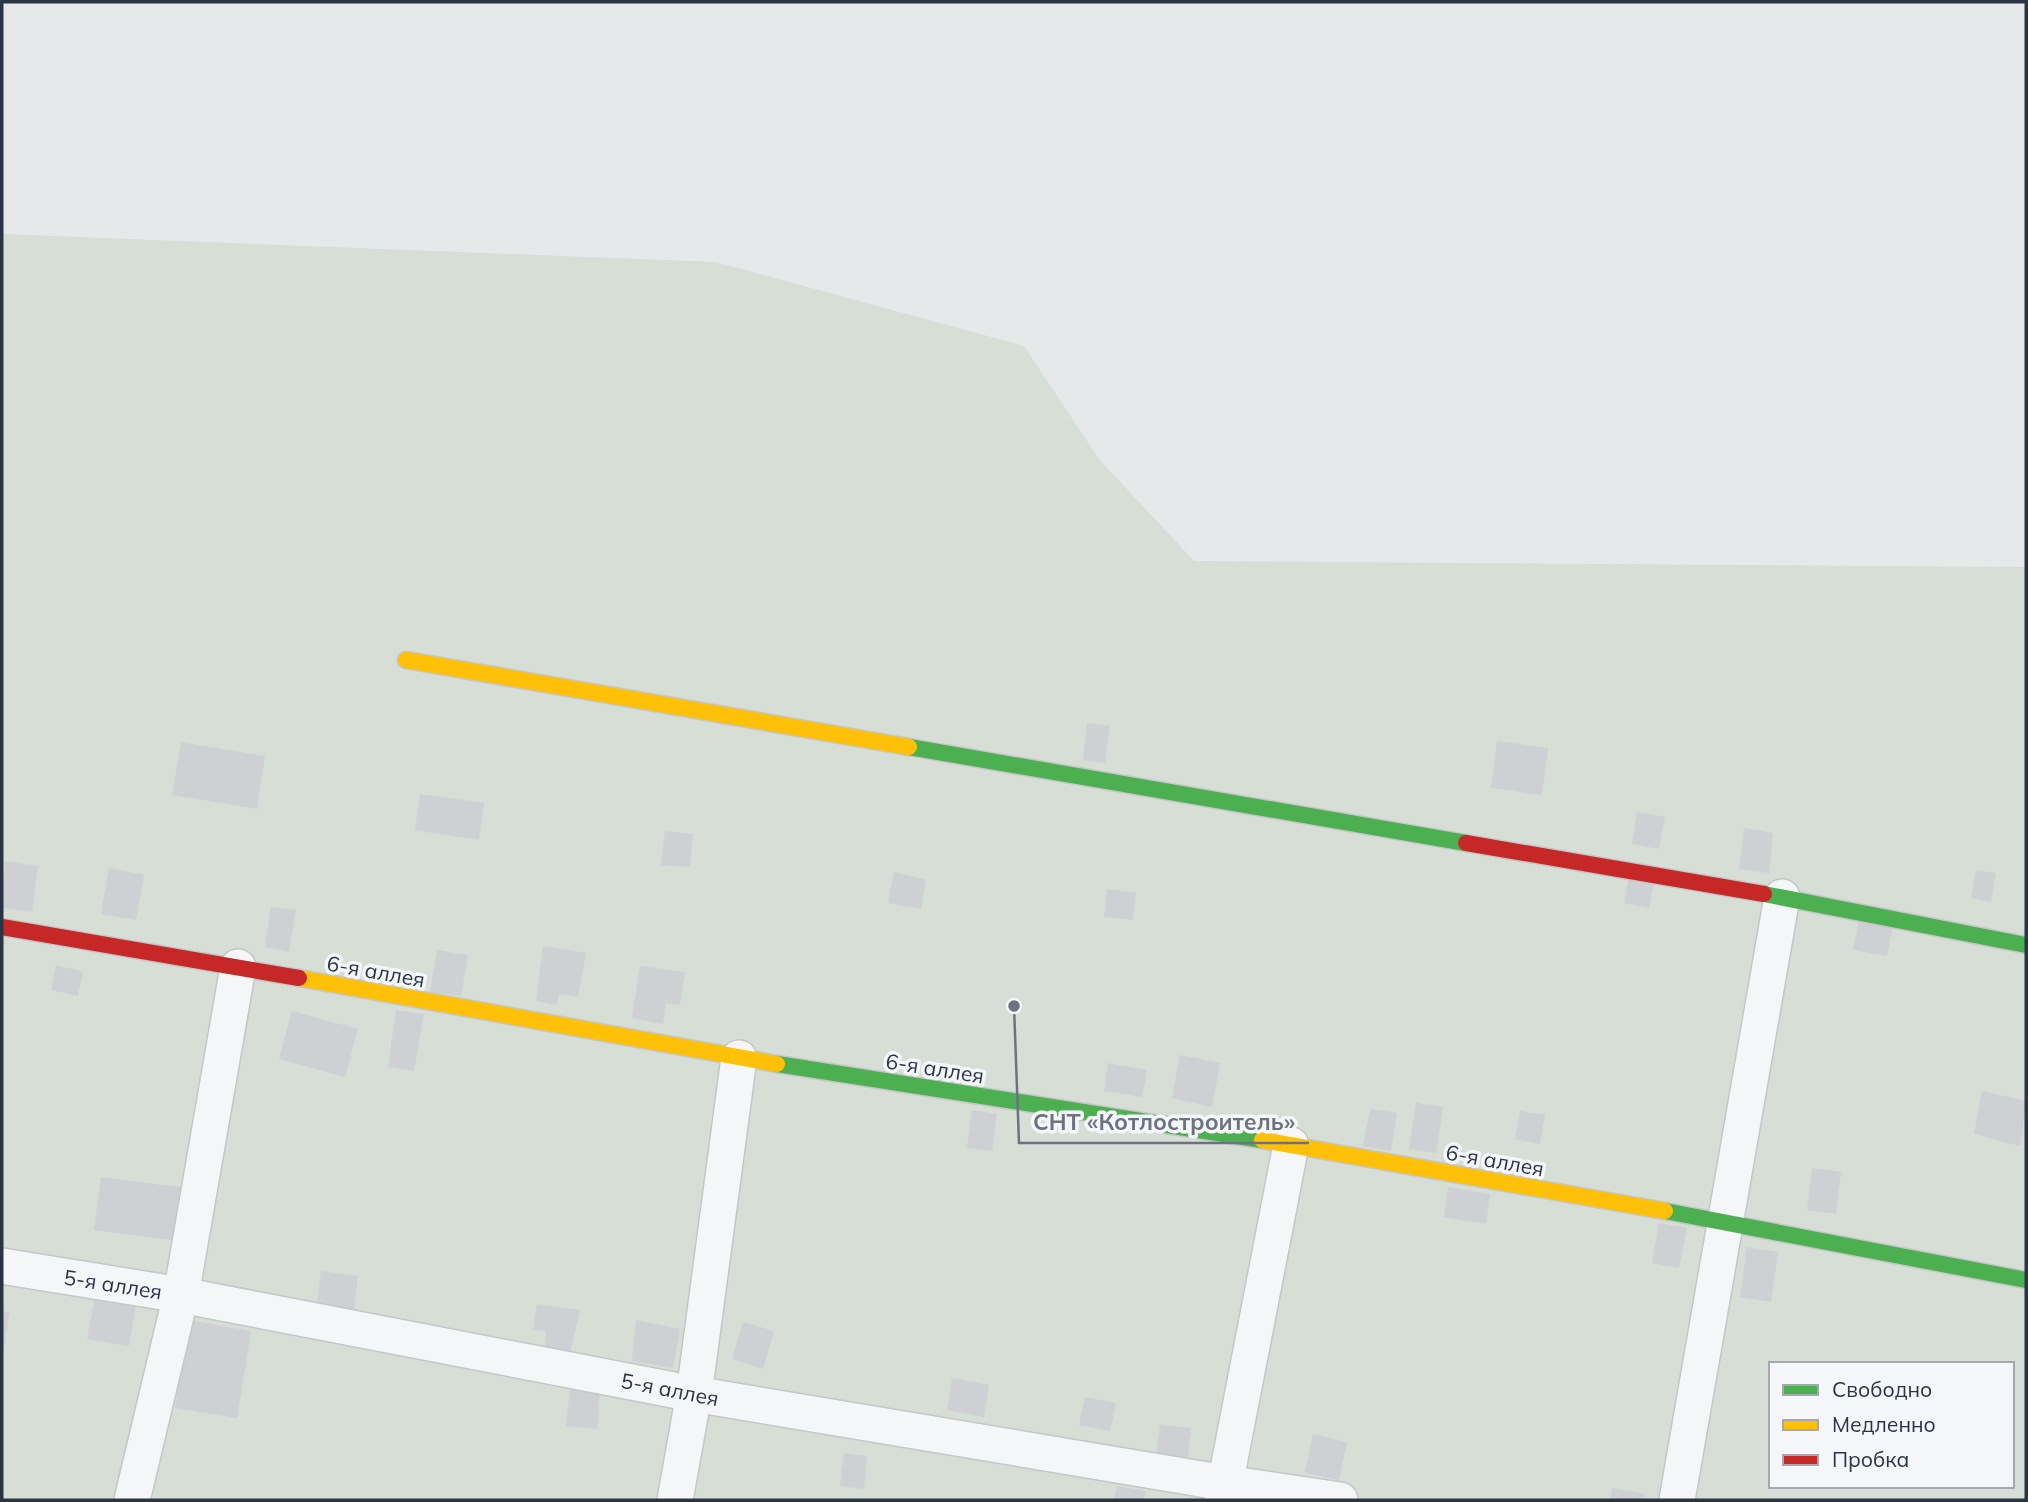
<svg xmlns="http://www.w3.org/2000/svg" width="2028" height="1502" font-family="Mulish,sans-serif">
  <rect width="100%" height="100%" fill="#e6e8ea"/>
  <!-- green -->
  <path fill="#d6ded6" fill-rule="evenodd" d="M 2,234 L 716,262 L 1024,346 L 1099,459 L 1194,561 L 2026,567 L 2026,1500 L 2,1500 ZM 1771,1364 L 2012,1364 L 2012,1486 L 1771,1486 Z"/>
  <!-- building -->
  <g fill="#ced0d3">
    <polygon points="1087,723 1110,726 1105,763 1083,760"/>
    <polygon points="1497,741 1548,748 1542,795 1491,788"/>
    <polygon points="181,742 265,756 257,809 172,795"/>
    <polygon points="420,794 484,803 479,840 415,830"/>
    <polygon points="1637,812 1665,817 1659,849 1632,844"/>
    <polygon points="1744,828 1773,833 1769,873 1739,869"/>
    <polygon points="665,831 693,834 690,867 661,865"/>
    <polygon points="5,861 38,866 32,912 2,908"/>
    <polygon points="109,868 144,875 136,920 101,914"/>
    <polygon points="1976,870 1996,873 1991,902 1971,898"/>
    <polygon points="894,872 926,880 921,909 888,903"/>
    <polygon points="1629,877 1654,883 1649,908 1624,903"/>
    <polygon points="1107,889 1136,893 1133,920 1104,917"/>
    <polygon points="271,907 296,910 289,952 265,947"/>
    <polygon points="1859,918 1893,924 1887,956 1853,950"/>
    <polygon points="543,946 586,953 578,997 559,994 556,1005 536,1001"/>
    <polygon points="437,950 468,955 461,996 430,992"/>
    <polygon points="56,965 83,972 78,996 51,990"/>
    <polygon points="640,966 685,972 680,1005 666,1003 663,1024 632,1018"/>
    <polygon points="396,1010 424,1014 414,1071 388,1067"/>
    <polygon points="292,1011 358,1029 345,1077 279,1059"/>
    <polygon points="1180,1055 1220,1063 1212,1107 1172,1098"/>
    <polygon points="1108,1063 1147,1070 1142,1097 1104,1091"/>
    <polygon points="1982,1091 2026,1101 2020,1146 1974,1134"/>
    <polygon points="1416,1103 1443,1107 1436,1153 1409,1149"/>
    <polygon points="1370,1109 1397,1113 1391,1151 1363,1146"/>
    <polygon points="972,1110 997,1114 992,1151 967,1148"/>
    <polygon points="1520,1111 1545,1115 1540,1144 1515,1139"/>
    <polygon points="1812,1168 1841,1172 1836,1214 1807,1210"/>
    <polygon points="101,1177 185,1188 178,1241 94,1230"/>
    <polygon points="1448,1187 1490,1194 1486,1224 1444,1217"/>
    <polygon points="1659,1223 1687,1228 1679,1268 1652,1263"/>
    <polygon points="1747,1247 1778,1252 1771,1302 1740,1297"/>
    <polygon points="321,1271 358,1276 354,1309 317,1305"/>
    <polygon points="95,1297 136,1305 129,1346 87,1339"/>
    <polygon points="537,1304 580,1310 570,1354 545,1349 546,1331 533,1329"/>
    <polygon points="2,1311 9,1312 3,1354 2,1353"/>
    <polygon points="189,1320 251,1331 237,1418 175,1408"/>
    <polygon points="636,1320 680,1329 673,1368 632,1361"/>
    <polygon points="743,1322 774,1331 763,1369 732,1359"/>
    <polygon points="952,1378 989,1385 984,1417 947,1410"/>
    <polygon points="570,1389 600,1392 597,1429 566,1426"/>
    <polygon points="1085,1397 1116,1403 1110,1431 1079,1425"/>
    <polygon points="1160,1425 1191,1428 1188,1457 1156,1454"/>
    <polygon points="1313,1434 1347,1442 1339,1480 1305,1473"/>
    <polygon points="844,1453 867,1456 864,1489 840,1486"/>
    <polygon points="1117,1486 1145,1491 1144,1500 1114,1500"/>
    <polygon points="1612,1488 1645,1494 1643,1500 1610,1500"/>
  </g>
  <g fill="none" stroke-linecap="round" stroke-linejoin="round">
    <!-- street casing -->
    <g stroke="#c4c6c8" stroke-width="38">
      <g id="street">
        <polyline points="2,1266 181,1295 694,1394 1225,1483 1340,1500"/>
        <polyline points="132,1500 181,1295 238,967"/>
        <polyline points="675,1500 694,1394 739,1058"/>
        <polyline points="1222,1500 1291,1145"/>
        <polyline points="1677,1500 1782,897"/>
      </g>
    </g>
    <!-- fast casing -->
    <g stroke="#c4c6c8" stroke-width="19">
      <g id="fast">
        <polyline points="909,747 1466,843"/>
        <polyline points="1764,894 2026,945"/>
        <polyline points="777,1064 1262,1140"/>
        <polyline points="1665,1211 2026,1280"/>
      </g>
    </g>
    <!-- slow casing -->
    <g stroke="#c4c6c8" stroke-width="19">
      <g id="slow">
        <polyline points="406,660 909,747"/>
        <polyline points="299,978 777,1064"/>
        <polyline points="1262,1140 1665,1211"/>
      </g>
    </g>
    <!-- jam casing -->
    <g stroke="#c4c6c8" stroke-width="19">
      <g id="jam">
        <polyline points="1466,843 1764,894"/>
        <polyline points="2,927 299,978"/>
      </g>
    </g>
    <!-- street -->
    <use href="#street" stroke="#f5f6f7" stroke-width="35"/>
    <!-- fast -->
    <use href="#fast" stroke="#4caf50" stroke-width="16"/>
    <!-- slow -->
    <use href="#slow" stroke="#ffc107" stroke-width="16"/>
    <!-- jam -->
    <use href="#jam" stroke="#c62828" stroke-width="16"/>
  </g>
  <g text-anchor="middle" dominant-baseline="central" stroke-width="7" stroke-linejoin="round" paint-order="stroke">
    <!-- street labels -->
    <g font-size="21" fill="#2b3445" stroke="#f4f6f9">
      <text transform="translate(376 971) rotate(10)">6-я аллея</text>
      <text transform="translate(935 1068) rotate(9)">6-я аллея</text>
      <text transform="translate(1495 1160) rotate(10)">6-я аллея</text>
      <text transform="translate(113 1284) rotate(9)">5-я аллея</text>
      <text transform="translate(670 1389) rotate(11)">5-я аллея</text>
    </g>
  </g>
  <!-- callouts -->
  <path fill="none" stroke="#6c737f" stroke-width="2.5" d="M1014 1006L1019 1143H1309"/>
  <circle fill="#6c737f" stroke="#f4f6f9" stroke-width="2.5" cx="1014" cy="1006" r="7"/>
  <g font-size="23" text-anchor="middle" font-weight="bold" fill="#6c737f" stroke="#f4f6f9" stroke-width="7" stroke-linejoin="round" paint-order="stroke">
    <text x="1164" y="1130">СНТ «Котлостроитель»</text>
  </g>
  <!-- border -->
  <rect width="2028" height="1502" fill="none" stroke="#2b3445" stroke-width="7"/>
  <!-- legend -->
  <rect x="1769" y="1362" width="245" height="126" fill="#f4f6f9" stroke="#a4a8b1" stroke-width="2"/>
  <rect x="1783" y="1385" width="35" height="10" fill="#4caf50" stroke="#a4a8b1" stroke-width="2"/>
  <text x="1832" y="1397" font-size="21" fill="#2b3445">Свободно</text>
  <rect x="1783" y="1420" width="35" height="10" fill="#ffc107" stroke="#a4a8b1" stroke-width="2"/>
  <text x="1832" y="1432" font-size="21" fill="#2b3445">Медленно</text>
  <rect x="1783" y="1455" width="35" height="10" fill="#c62828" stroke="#a4a8b1" stroke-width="2"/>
  <text x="1832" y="1467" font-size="21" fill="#2b3445">Пробка</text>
</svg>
